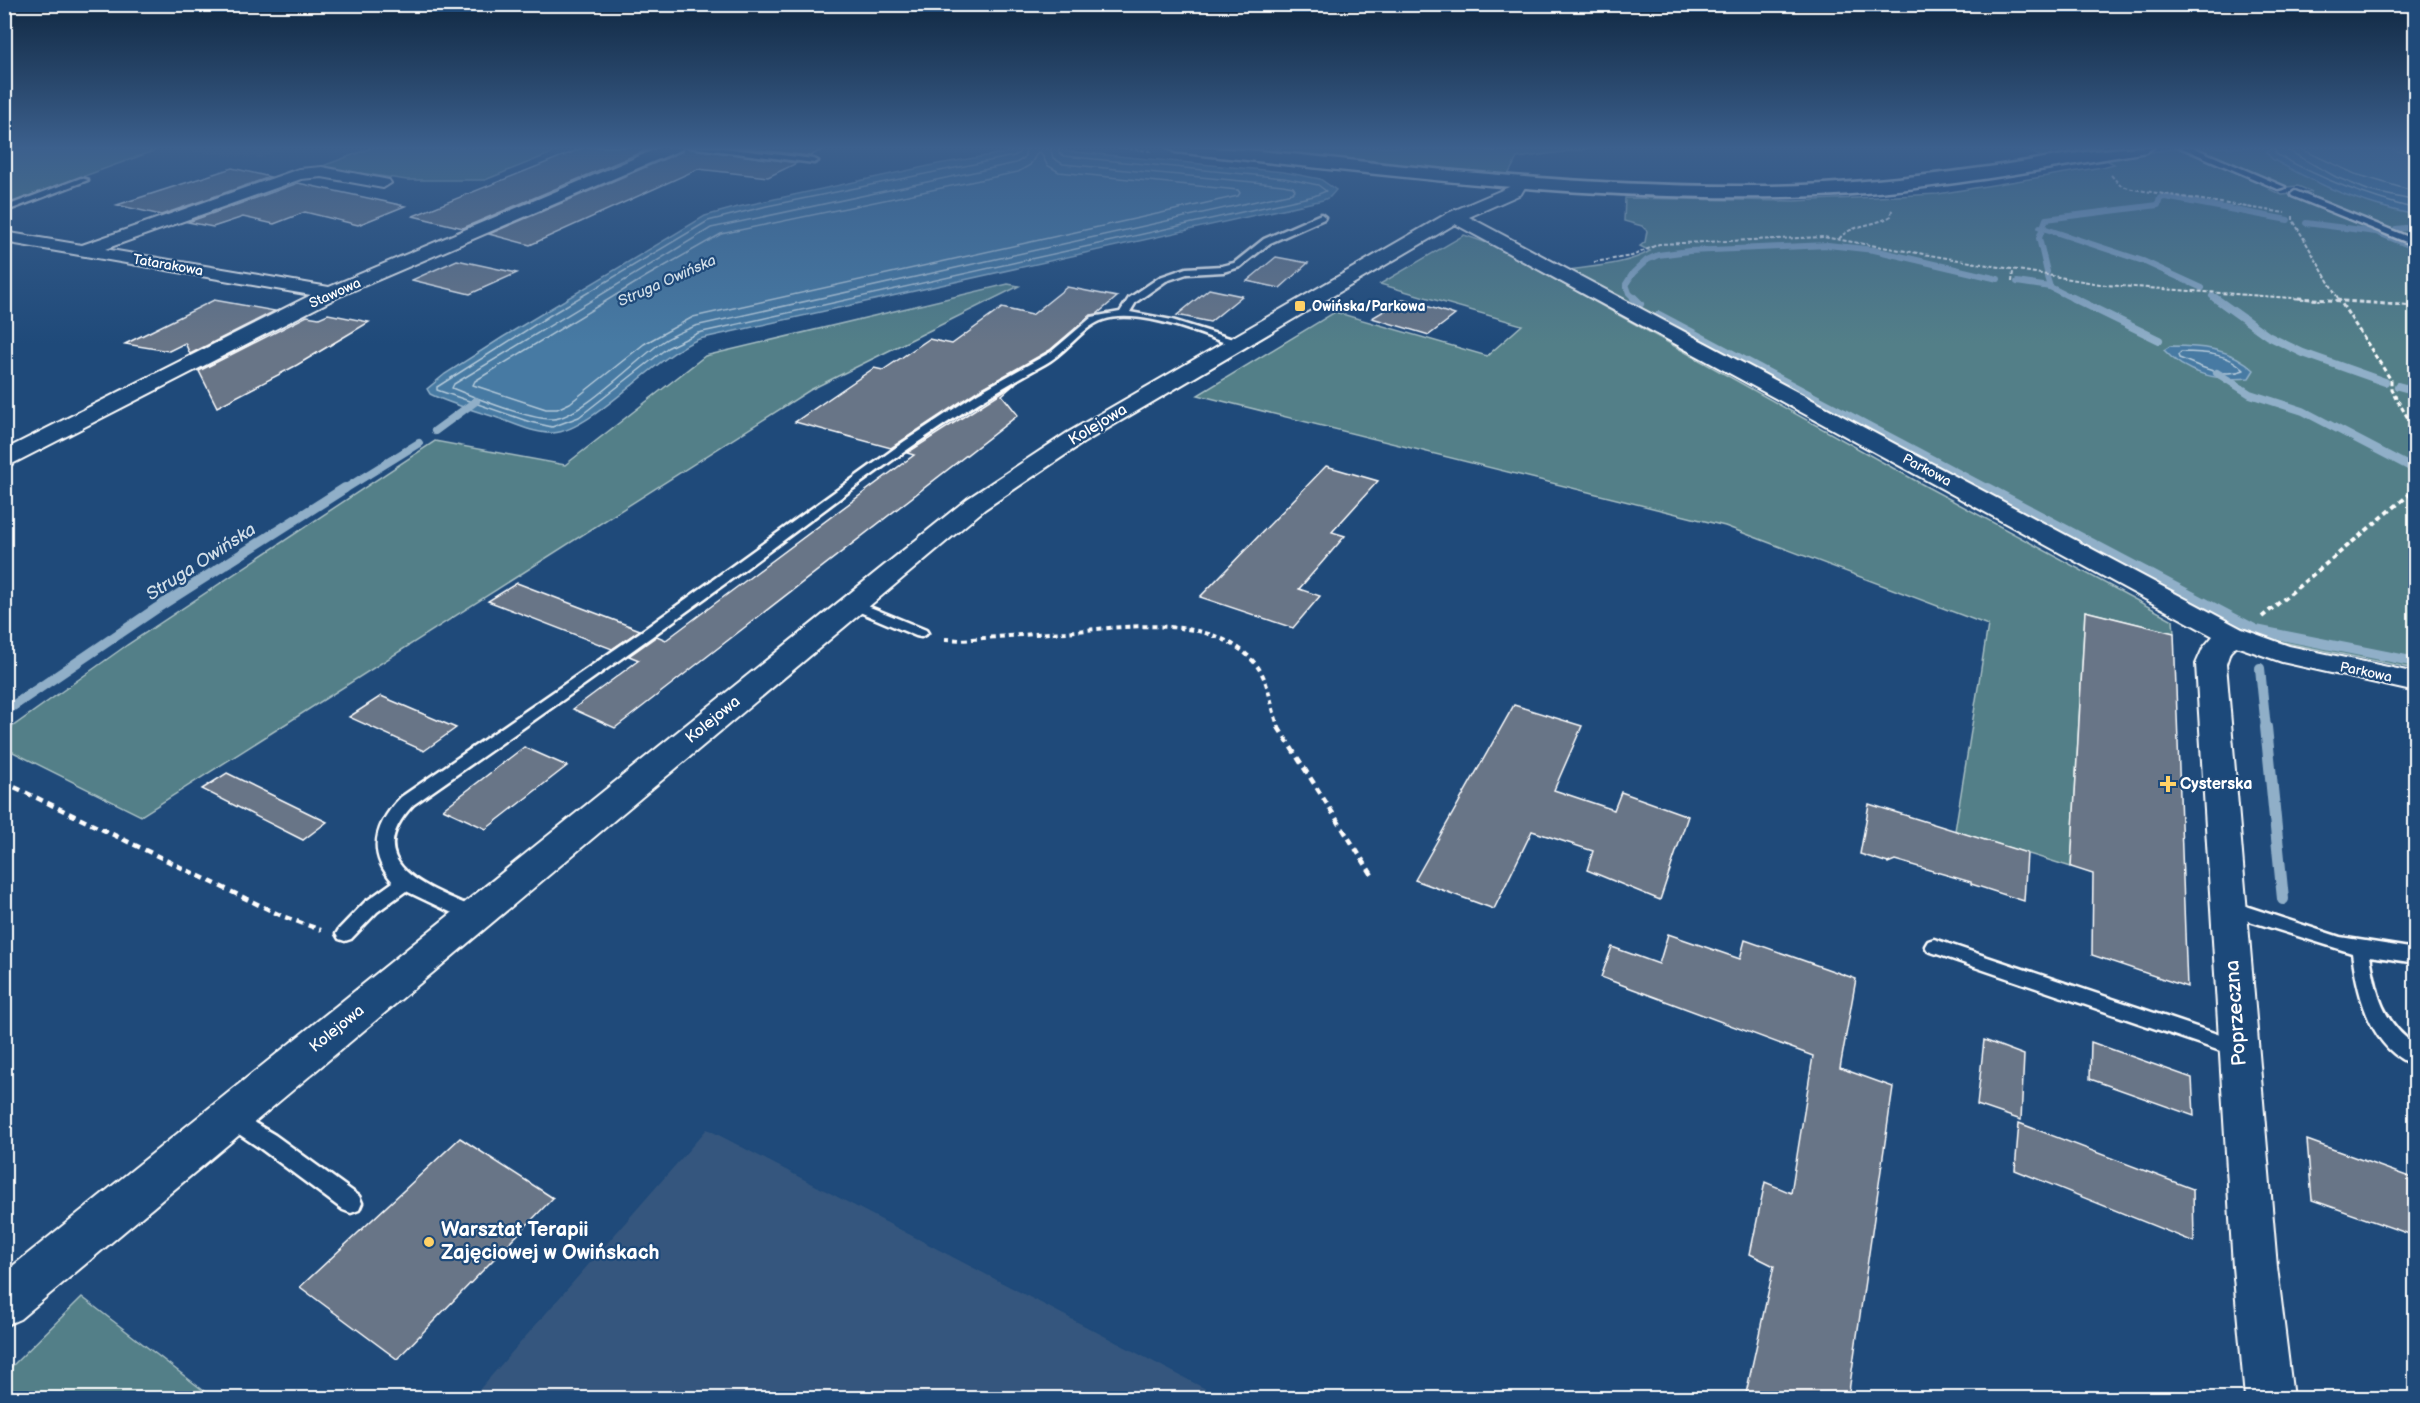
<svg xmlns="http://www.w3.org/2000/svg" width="2420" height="1403" font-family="'Balsamiq Sans',sans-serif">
  <rect width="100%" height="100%" fill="#1f4a7a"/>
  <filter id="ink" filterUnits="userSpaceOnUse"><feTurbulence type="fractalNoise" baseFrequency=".0167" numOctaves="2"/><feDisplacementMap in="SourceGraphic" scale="12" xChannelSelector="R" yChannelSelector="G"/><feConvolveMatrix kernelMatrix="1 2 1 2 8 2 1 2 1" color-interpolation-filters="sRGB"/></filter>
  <g filter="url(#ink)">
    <!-- built -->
    <g fill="#35577e">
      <polygon points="143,147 290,147 260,158"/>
      <polygon points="707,1129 1223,1398 472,1398"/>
    </g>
    <!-- green -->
    <g fill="#527f88" stroke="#a8bfc4" stroke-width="1.5">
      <polygon points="5,147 143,147 159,149 5,205"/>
      <polygon points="374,147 567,147 485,180 407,180 320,167"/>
      <polygon points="1225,147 1601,147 1517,158 1508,175"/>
      <polygon points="2019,147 2102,147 2042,157"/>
      <path d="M 2190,147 L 2415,147 L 2415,669 L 2249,635 L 1569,270 C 1595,266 1626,265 1650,251 L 1640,246 L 1645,242 L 1647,231 L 1642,226 L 1624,221 L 1625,198 L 1794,201 L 1938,194 L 2102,167 L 2114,164 L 2104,159 L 2177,148 L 2275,188 L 2269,189 L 2282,195 L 2312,192 L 2298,186 L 2287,187 Z"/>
      <polygon points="1464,235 1493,245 1918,482 2173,620 2174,633 2085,611 2071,867 1955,831 1988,625 1725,526 1198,395 1335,312 1487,356 1522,325 1380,284"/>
      <polygon points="1008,284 1019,286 810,390 141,816 5,748 5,732 127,645 435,441 565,465 705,356"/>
      <polygon points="82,1297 213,1398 5,1398 5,1373"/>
    </g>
    <!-- water -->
    <g fill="#467aa3" stroke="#90afc8" stroke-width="1.5">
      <path d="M 2276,147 L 2385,147 L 2415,156 L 2415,215 C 2359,203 2322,187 2272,159 L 2266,152 Z"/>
      <path d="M 1034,148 L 1284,172 L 1320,179 L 1336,190 L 1330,197 L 1323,200 L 699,339 C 655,356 592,431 553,433 C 534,434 513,423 495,417 C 473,410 450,404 430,394 L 427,389 L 445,374 L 503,337 L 705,216 L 738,207 L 938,164 Z"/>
      <path d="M 2170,346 C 2201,346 2231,348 2254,370 L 2249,378 C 2218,381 2185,374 2164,350 Z"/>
    </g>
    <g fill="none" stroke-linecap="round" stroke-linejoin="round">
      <!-- shore -->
      <g stroke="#b5cada" stroke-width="1.5">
        <polyline points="1020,147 1019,153 1014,156 767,206 708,221 552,314 437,387 437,390 530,422 552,427 579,417 667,348 698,333 1314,196 1326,191 1318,185 1284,178 1064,156 1059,153 1058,147"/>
        <path d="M 1027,147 L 1024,158 L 1016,163 L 711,228 L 454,384 L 452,388 C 476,398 529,420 553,419 C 580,418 637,359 662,342 C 672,335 684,331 695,326 L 1292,193 L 1295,190 L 1293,187 L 1283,185 L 1063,164 L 1053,158 L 1050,147"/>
        <path d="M 2274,147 L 2276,154 C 2321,179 2366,197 2416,209"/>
        <polyline points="2282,147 2336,177 2370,191 2416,201"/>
        <polyline points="2297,147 2355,174 2416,192"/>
        <polygon points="1038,152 1041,153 1047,165 1059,172 1238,190 1240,193 1238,196 693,317 644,344 570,403 557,409 546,409 473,385 475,381 647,276 721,234 1018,172 1030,165"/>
        <path d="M 2181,352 C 2202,352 2229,353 2244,370 C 2222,379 2200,366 2179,358 L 2178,355 Z"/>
      </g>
      <!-- stream-far3 -->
      <g stroke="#90afc8" stroke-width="6">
        <polyline points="1276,150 1279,147"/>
        <polyline points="2306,223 2376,232 2416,248"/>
        <polyline points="2040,227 2143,261 2202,288"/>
        <polyline points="2396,229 2414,227"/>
        <polyline points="2047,272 2039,238 2046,219 2158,205 2160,198 2165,197 2288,220"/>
        <polyline points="2047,277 2050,287 2076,300"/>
        <polyline points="2017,282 2050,287"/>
        <polyline points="2212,296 2217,300"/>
        <polyline points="1636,300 1629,293 1626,284 1633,273 1647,260 1658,255 1689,251 1828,245 1874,250 1998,279"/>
      </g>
      <!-- stream-far2 -->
      <g stroke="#90afc8" stroke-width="8">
        <polyline points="1634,298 1640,304"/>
        <polyline points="2073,298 2159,340"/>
        <polyline points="2215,298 2268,336 2303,353 2385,382"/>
        <polyline points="1659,315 1990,490"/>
        <polyline points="2217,373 2250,394 2303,411 2416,470"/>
        <polyline points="2398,386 2416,391"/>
        <polyline points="435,431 476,401"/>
        <polyline points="343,490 419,443"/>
      </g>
      <!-- stream-far1 -->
      <g stroke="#90afc8" stroke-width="10">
        <polyline points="1987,488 2256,630 2416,662"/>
        <polyline points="2260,668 2266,728"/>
        <polyline points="4,712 157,608 345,488"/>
      </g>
      <!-- stream -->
      <polyline stroke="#90afc8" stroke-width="12" points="2266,727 2283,899"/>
    </g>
    <!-- building -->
    <g fill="#687487" stroke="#fff" stroke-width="1.5">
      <polygon points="585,147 654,147 463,228 413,216"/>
      <polygon points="685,147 797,163 768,177 698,169 530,245 489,234 681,152"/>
      <polygon points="737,147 828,147 810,156"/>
      <polygon points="232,168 270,177 161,215 117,205"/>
      <polygon points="298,183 405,206 358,225 305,212 274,224 243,217 213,227 188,222"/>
      <polygon points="1276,257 1308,263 1280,288 1247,281"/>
      <polygon points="457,260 517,273 470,294 412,280"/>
      <polygon points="1067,287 1117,297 1097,314 1091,315 1050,350 977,391 891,448 795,422 874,368 883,370 929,339 952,344 1002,308 1032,315"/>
      <polygon points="1209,289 1242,296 1210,322 1177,315"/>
      <polygon points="1404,299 1455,315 1429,335 1372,318"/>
      <polygon points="214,300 275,311 190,354 185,343 169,351 125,344"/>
      <polygon points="328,314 369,322 297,365 217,407 199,371 307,316 319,318"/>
      <polygon points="1016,383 1002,395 1018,415 615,728 573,709 639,660 629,656 657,636 666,640 914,455 907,453"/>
      <polygon points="1326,466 1378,481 1332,532 1345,536 1299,589 1320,596 1293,628 1200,597"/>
      <polygon points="517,583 640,630 612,649 488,601"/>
      <polygon points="2085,611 2174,633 2187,987 2092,955 2093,874 2071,867"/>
      <polygon points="381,696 456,728 424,751 349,717"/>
      <polygon points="1514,705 1582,726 1554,790 1614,810 1621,792 1688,816 1660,900 1587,870 1593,851 1532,831 1494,909 1415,880"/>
      <polygon points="524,747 567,766 486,829 443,809"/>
      <polygon points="227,773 327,822 303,840 202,789"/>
      <polygon points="1869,804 2027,853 2024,901 1971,884 1971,882 1895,860 1888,863 1860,854"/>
      <polygon points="1668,934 1740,959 1745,940 1856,979 1840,1068 1893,1087 1848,1398 1745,1398 1774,1266 1750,1254 1765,1182 1791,1193 1813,1056 1601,977 1612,947 1659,964"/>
      <polygon points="1984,1040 2024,1055 2021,1120 1977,1105"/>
      <polygon points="2091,1042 2192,1078 2194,1116 2090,1079"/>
      <polygon points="2019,1123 2193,1189 2194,1242 2015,1170"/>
      <polygon points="460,1138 553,1198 397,1359 300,1287"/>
      <polygon points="2307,1140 2415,1179 2415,1236 2312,1200"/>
    </g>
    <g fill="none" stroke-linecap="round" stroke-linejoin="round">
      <!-- lane casing -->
      <g stroke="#fff" stroke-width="5">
        <g id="lane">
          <polygon points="689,147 716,147 814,159 818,161 814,163"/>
          <polygon points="2180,147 2192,147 2285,187 2278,189"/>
          <polygon points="81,178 88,180 4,212 4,207"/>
          <polygon points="2295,191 2416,240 2416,246 2292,196 2291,194"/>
          <path d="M 1321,214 L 1325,217 L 1324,219 L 1270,243 L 1240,267 L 1223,272 L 1187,274 L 1166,281 L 1136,302 L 1130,312 L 1172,320 L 1239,341 L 1239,345 L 1231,345 C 1198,333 1138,308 1103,320 C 1082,327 1066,353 1045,364 C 935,423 837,501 737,575 C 630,653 522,729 413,805 C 355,867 436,890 481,911 L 484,916 L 481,921 L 475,923 L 469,921 L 406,891 L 377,912 L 351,939 L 345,941 L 339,939 L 336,934 L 339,929 L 365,902 L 393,882 C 366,852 375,824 401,797 L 646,628 L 905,441 L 978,393 L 1051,352 L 1092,317 L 1120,312 L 1129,298 L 1160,277 L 1186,268 L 1222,266 L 1234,263 L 1264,239 Z"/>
          <polygon points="853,600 926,630 928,633 921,637 916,636 848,607 846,604 848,601"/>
          <path d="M 2230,901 L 2340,937 L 2416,949 L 2416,963 L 2370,956 C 2377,996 2382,1021 2416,1046 L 2416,1066 C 2370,1050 2358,995 2352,953 L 2224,913 L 2221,908 L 2224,903 Z"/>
          <polygon points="1934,939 2238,1041 2245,1043 2248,1049 2245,1055 2238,1057 1928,951 1925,946 1928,941"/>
          <polygon points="231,1109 275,1135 359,1196 362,1203 359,1210 351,1213 343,1210 261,1149 224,1124 221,1118 224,1112"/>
        </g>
      </g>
      <!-- street casing -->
      <g stroke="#fff" stroke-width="4">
        <g id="street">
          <polygon points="661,147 683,147 680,150 338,297 12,464 4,466 4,450 311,295 4,242 4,232 82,245 299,169 322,167 389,180 391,183 383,188 322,177 301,179 105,249 329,287"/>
          <polygon points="1520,177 1528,182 1521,194 1469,217 2242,629 2289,646 2416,673 2416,692 2282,662 2236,646 2230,652 2226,664 2277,1267 2293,1398 2245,1398 2233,1267 2196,664 2203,648 2213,636 1455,224 1083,443 985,509 20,1319 4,1326 4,1273 967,499 1067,433 1448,213 1509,187 1514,179"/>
        </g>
      </g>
      <!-- secondary casing -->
      <g stroke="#fff" stroke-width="5">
        <path id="secondary" d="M 1167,147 C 1250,147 1332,159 1415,167 C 1522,178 1630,186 1738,186 C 1820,187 1901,179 1981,168 C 2039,160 2096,147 2154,147 L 2146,152 C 2038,170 1930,191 1820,196 C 1604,204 1389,175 1175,152 Z"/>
      </g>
      <!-- path-far3 -->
      <g stroke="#fff" stroke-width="2" stroke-dasharray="4 2" stroke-linecap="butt">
        <polyline points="1111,147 1151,151"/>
        <polyline points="1456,147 1499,151 1546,147"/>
        <polyline points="2111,175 2120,185 2132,189 2285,213"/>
        <polyline points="2293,216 2293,220 2339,300"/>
        <path d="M 1839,239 C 1850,224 1876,226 1891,216 L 1892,209"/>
        <polyline points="1594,262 1632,256 1659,244 1823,237 2106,285 2320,300"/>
        <polyline points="2012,282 2013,271"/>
      </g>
      <!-- path-far2 -->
      <g stroke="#fff" stroke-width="3" stroke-dasharray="4.5 3" stroke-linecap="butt">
        <polyline points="2298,298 2416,306"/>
        <polyline points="2338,298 2391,380 2391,389 2416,432"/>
      </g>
      <!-- path-far1 -->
      <g stroke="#fff" stroke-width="4" stroke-dasharray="5 4" stroke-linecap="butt">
        <polyline points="2262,617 2416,489"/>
        <path d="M 945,639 L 961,640 C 996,637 1031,634 1066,632 C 1122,627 1210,613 1253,661 C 1270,679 1270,706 1279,728"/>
      </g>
      <!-- path -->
      <g stroke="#fff" stroke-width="4.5" stroke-dasharray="7 5" stroke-linecap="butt">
        <polyline points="1278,727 1374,878"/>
        <polyline points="4,782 282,916 321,930"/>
      </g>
      <!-- lane -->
      <use href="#lane" fill="#1f4a7a" fill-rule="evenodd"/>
      <!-- street -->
      <use href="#street" fill="#1f4a7a" fill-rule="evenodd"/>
      <!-- secondary -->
      <use href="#secondary" fill="#1f4a7a" fill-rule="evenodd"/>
    </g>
  </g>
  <!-- sky -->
  <linearGradient id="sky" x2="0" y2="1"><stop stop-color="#112943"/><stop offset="0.43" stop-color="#3c608d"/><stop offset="1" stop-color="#3c608d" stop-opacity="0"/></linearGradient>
  <rect width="2420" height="344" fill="url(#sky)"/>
  <!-- markers -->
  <g fill="#ffd166" stroke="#1f4a7a" stroke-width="2">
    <rect x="1294" y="300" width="12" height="12" rx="3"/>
    <path d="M2165 775h6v6h6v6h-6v6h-6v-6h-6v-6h6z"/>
    <circle cx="429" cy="1242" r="6"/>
  </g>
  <g text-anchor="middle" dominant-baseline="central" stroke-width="4.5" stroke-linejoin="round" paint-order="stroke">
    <!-- far-street labels -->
    <g font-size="14" fill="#fff" stroke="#1f4a7a">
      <text transform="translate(168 265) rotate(10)">Tatarakowa</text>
      <text transform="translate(335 293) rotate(-24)">Stawowa</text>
      <text transform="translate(1927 470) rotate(28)">Parkowa</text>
      <text transform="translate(2366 672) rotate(12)">Parkowa</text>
    </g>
    <!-- far-poi labels -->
    <g font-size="14" font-weight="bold" fill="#fff" stroke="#1f4a7a" text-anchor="start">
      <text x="1312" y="306">Owińska/Parkowa</text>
    </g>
    <!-- far-water labels -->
    <g font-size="15" font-style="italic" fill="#d1dee8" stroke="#1f4a7a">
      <text transform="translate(667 281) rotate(-24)">Struga Owińska</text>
    </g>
    <!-- street labels -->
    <g font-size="16" fill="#fff" stroke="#1f4a7a">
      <text transform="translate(1098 425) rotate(-31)">Kolejowa</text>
      <text transform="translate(713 720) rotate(-39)">Kolejowa</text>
      <text transform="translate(337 1029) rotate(-39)">Kolejowa</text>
    </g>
    <!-- poi labels -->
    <g font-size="16" font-weight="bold" fill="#fff" stroke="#1f4a7a" text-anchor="start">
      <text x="2180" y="784">Cysterska</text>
    </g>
    <!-- water labels -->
    <g font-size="18" font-style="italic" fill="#d1dee8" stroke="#1f4a7a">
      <text transform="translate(201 562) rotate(-33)">Struga Owińska</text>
    </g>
    <!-- near-street labels -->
    <g font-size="20" fill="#fff" stroke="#1f4a7a">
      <text transform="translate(2236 1013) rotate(-94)">Poprzeczna</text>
    </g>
    <!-- near-poi labels -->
    <g font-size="20" font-weight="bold" fill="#fff" stroke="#1f4a7a" text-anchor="start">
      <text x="441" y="1230">Warsztat Terapii<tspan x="441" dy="23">Zajęciowej w Owińskach</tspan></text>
    </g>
  </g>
  <!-- margin -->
  <rect width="2420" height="1403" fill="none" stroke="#1f4a7a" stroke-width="24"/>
  <rect x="12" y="12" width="2396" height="1379" fill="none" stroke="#fff" stroke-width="2" filter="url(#ink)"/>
</svg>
